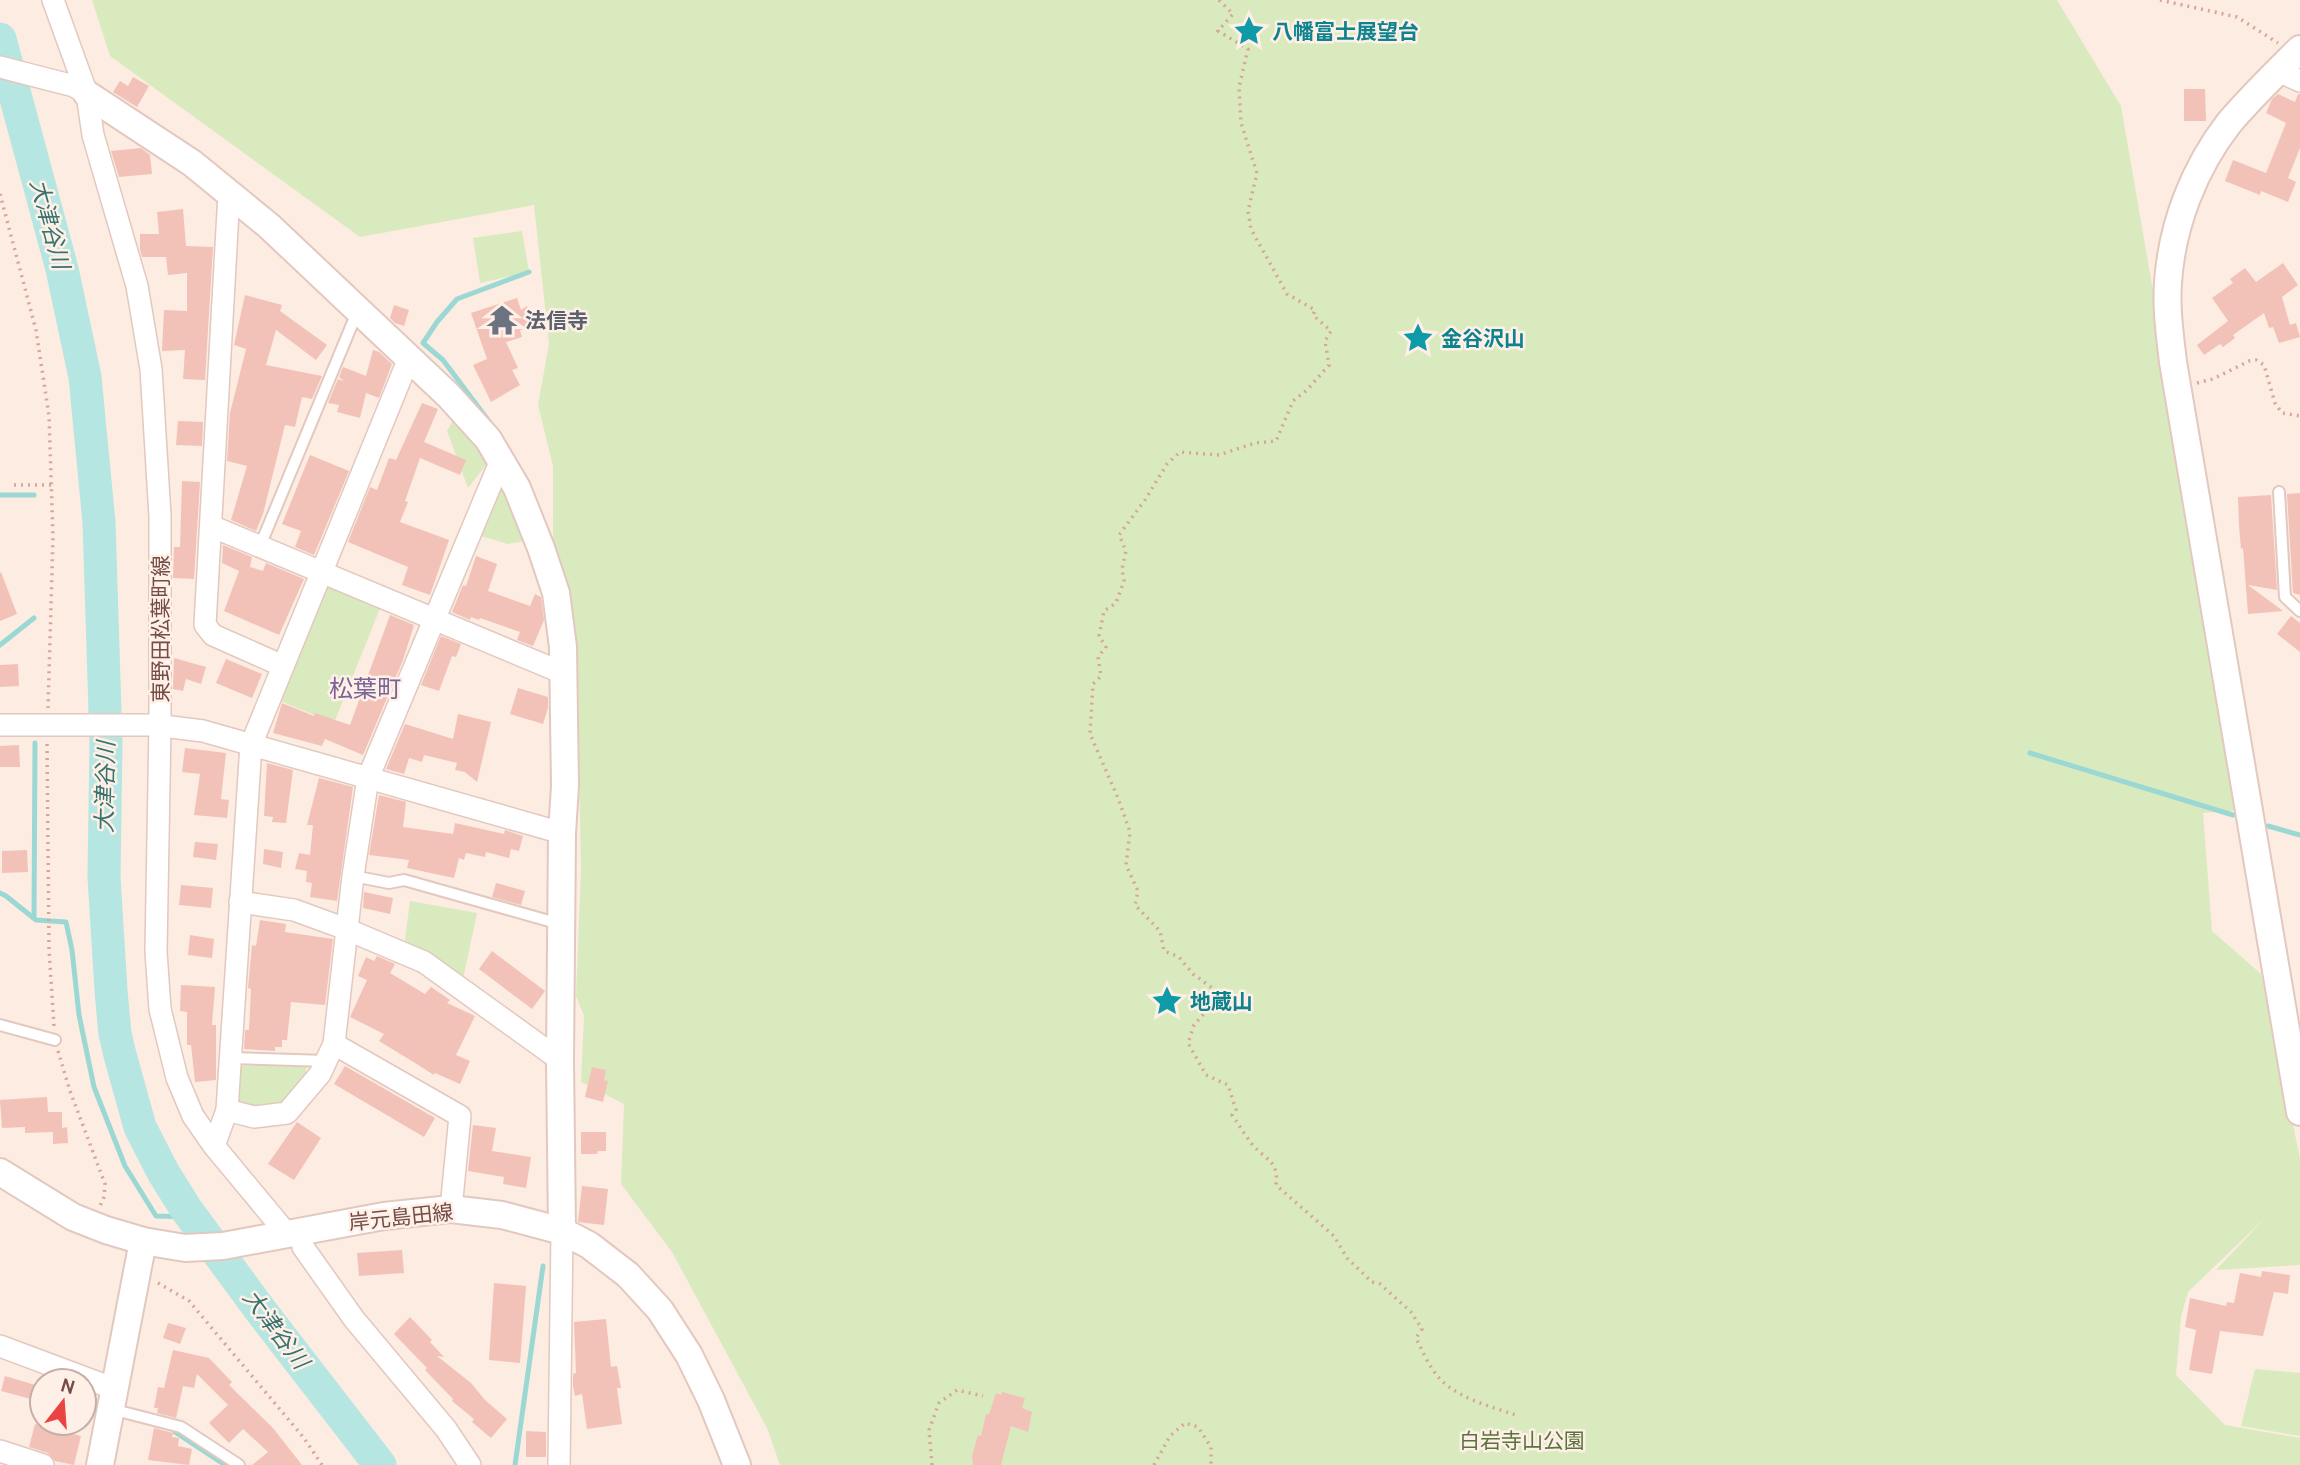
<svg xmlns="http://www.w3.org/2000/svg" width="2300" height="1465" font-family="Cabin,'Noto Sans JP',sans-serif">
  <rect width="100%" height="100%" fill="#fdece1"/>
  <!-- green -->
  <g fill="#daeabf">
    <polygon points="92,0 2057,0 2121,106 2243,810 2203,813 2212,931 2261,974 2300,1158 2300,1265 2216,1270 2266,1217 2188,1292 2181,1317 2176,1375 2225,1425 2300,1438 2300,1465 780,1465 767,1428 672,1252 621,1184 624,1104 581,1082 584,1016 576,996 581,870 578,720 553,550 553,466 538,405 549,344 534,205 360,237 110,56"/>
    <polygon points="522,231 529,272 480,283 473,238"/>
    <polygon points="453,420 466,435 477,441 489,461 468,488 447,431"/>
    <polygon points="496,482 508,499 524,541 508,544 474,534"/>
    <polygon points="329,584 381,606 334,723 278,700"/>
    <polygon points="410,901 477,913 462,984 404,947"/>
    <polygon points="236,1066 306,1066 306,1074 282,1106 239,1108"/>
    <polygon points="2255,1369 2300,1373 2300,1436 2241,1426"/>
  </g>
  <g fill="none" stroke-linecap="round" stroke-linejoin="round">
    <!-- stream -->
    <g stroke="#9bd8d4" stroke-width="5">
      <polyline points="494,428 443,360 423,343 437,322 457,299 529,272"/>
      <polyline points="0,495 34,495"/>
      <polyline points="0,645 34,618"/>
      <polyline points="2030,753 2233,815"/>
      <polyline points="2268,826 2300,835"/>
      <polyline points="0,893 6,896 36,920 66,922 72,950 79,1015 94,1087 125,1166 156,1216 193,1217"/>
      <polyline points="34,918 35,743"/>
      <polyline points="175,1432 225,1465"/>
      <polyline points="515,1465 543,1266"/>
    </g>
    <!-- river -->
    <polyline stroke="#b5e6e2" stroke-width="33" points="0,39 62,269 85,377 99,522 106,743 104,877 111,991 115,1034 120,1055 140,1127 163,1172 186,1209 261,1311 380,1465"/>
  </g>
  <!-- building -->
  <g fill="#f2c2b8">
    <polygon points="133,77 149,86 137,107 113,92 120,81 128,86"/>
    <polygon points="2184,89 2205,89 2206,121 2184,121"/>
    <polygon points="2278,94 2295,102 2298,94 2300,94 2300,148 2288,178 2296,182 2288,202 2261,191 2260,195 2225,181 2233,160 2266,173 2286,123 2266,113 2272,99"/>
    <polygon points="141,148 150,155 152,174 119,177 111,151"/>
    <polygon points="183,209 186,246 213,247 205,380 183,379 185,350 162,351 164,310 187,311 187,273 168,275 166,257 142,257 140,249 140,234 159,234 157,212"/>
    <polygon points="2283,263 2298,285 2282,297 2290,325 2296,323 2300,337 2279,343 2273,327 2269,328 2264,313 2233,335 2235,338 2223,347 2220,344 2204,355 2197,345 2228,321 2212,298 2233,283 2230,279 2245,268 2256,282"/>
    <polygon points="245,295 282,305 280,311 327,345 316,360 276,330 266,365 322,376 312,399 302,397 295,427 285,425 263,514 256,531 231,520 247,466 227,461 230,413 246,349 234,345"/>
    <polygon points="517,298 521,310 527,306 533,326 520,330 522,337 506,342 518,368 512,370 520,385 491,402 473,365 487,359 471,313"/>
    <polygon points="394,305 409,310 404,326 395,323 390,318"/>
    <polygon points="373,350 379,352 392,364 379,398 366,393 360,418 337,412 339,405 328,403 338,379 344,381 339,377 343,367 366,376"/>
    <polygon points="422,403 438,409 424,442 466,460 460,475 420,458 405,501 408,502 400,522 449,540 430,595 402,585 408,567 348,542 370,487 377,490 389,458 396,460"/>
    <polygon points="178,421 203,422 202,446 176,445"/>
    <polygon points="310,455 349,471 314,555 295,547 301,531 282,524"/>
    <polygon points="182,481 200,482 194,579 173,578 174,547 180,547"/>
    <polygon points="2300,493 2300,595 2293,593 2287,494"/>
    <polygon points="2271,495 2277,590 2248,585 2283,611 2248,614 2243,548 2241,549 2239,526 2238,497"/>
    <polygon points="223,545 252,557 250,567 263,571 266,563 304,579 279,635 224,611 239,571 222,563"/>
    <polygon points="476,556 497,564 488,591 530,606 535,594 541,597 544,620 533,646 517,640 520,632 480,618 479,620 471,617 470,620 452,612 463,585 466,586"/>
    <polygon points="1,572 17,614 0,621 0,573"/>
    <polygon points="390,615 414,625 403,660 363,755 325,739 322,746 273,733 282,703 314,716 315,713 350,725"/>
    <polygon points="2291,616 2300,623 2300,652 2277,634"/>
    <polygon points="441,636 461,644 456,657 452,656 439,691 421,685"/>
    <polygon points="174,658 206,667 201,684 186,679 183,691 173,689"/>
    <polygon points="226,659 262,674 252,698 216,683"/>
    <polygon points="18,664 19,686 0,687 0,665"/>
    <polygon points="518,688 548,697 548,708 543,724 510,714"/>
    <polygon points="458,714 491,722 477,782 465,772 455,770 457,763 424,755 422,762 409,758 404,774 386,769 405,724 453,739"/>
    <polygon points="19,745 20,767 0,767 0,746"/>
    <polygon points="185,748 226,753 221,799 229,800 227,818 194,815 200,774 182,772"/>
    <polygon points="267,763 293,770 286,823 272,822 273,817 264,816"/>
    <polygon points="319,778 353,787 337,901 310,897 312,883 306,882 307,871 295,869 299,853 310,855 313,825 307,825"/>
    <polygon points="379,795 406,802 403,827 453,834 455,823 504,834 505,830 523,836 519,851 511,849 509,858 486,852 485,857 466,853 464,860 459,858 454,878 407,868 409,860 369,855"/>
    <polygon points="195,842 218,844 216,860 193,857"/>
    <polygon points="264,849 283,852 281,868 263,864"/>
    <polygon points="27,850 28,872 2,873 2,851"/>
    <polygon points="496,883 525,891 521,905 492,897"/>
    <polygon points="181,885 213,888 211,908 179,905"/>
    <polygon points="364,892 393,898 390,914 363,908"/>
    <polygon points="260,920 286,924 285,932 333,939 325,1005 291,1002 287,1040 282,1040 282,1047 275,1047 275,1051 244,1049 245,1030 249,1030 251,989 248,988 252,945 256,946"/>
    <polygon points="190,935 214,939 212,958 188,955"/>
    <polygon points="492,951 545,991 532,1009 479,969"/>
    <polygon points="377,956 395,964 390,973 425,994 431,987 450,1000 447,1003 475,1016 456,1055 470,1061 460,1084 435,1073 434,1075 415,1063 379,1041 384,1034 350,1017 367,980 358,976 366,957 374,961"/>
    <polygon points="181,985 215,987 212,1025 216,1025 216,1080 195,1082 191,1045 187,1045 187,1012 180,1011"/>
    <polygon points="345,1066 435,1118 424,1137 334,1084"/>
    <polygon points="592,1067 606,1070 604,1080 608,1081 603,1102 585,1097"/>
    <polygon points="47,1097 48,1112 62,1112 62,1128 67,1127 68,1143 53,1144 53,1132 25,1133 25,1127 2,1128 0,1100"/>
    <polygon points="297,1122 321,1138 294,1180 268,1164"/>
    <polygon points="473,1125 496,1128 492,1151 531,1157 526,1188 503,1184 504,1177 468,1171"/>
    <polygon points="581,1132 606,1132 606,1151 598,1151 597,1154 581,1154"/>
    <polygon points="582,1186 608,1189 604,1225 578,1222"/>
    <polygon points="402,1250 404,1273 359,1276 357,1253"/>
    <polygon points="2262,1271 2290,1275 2288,1294 2274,1292 2263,1336 2220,1331 2212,1374 2189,1370 2196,1330 2185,1327 2190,1298 2226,1306 2227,1302 2234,1303 2240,1273 2261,1277"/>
    <polygon points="494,1283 526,1286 520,1363 489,1360"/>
    <polygon points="410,1317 432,1340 430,1342 444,1357 437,1356 471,1383 485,1400 507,1419 491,1438 472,1422 474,1419 452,1401 453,1399 425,1370 427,1368 394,1334"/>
    <polygon points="606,1319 611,1367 617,1366 621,1388 617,1388 622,1424 587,1429 582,1394 575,1396 573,1386 573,1374 576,1373 574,1322"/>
    <polygon points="168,1323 186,1328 180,1344 163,1338"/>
    <polygon points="173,1350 209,1358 232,1382 229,1385 273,1428 302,1465 252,1465 268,1452 243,1429 229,1443 209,1423 228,1405 197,1374 194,1388 183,1386 176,1418 157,1413 158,1408 154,1408 158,1387 164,1388"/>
    <polygon points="5,1376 42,1387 42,1402 1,1391"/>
    <polygon points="1002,1392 1025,1398 1022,1408 1032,1412 1028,1432 1011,1426 1001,1465 973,1465 972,1456 978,1435 981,1436 986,1414 989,1414 996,1393 1001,1395"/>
    <polygon points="35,1424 81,1436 74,1465 55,1461 48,1453 29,1447"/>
    <polygon points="154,1428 173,1433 172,1437 179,1438 178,1446 192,1449 189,1465 148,1460"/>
    <polygon points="526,1431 546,1432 546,1457 526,1457"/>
  </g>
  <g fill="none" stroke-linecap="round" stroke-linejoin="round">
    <!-- service casing -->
    <g stroke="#e3c8bf" stroke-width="14">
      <g id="service">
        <polyline points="2279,492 2285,597 2300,611"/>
        <polyline points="260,546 358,310"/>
        <polyline points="353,876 389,883 404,880 560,924"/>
        <polyline points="0,1025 55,1040"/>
        <polyline points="230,1058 327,1061"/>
        <polyline points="111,1409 181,1427 239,1465"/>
      </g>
    </g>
    <!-- minor casing -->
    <g stroke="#e3c8bf" stroke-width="24">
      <g id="minor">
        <polyline points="53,0 87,94 93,135 137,286 151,369 160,516 160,725 156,952 160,1009 177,1078 193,1116 214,1146 287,1234"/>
        <polyline points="0,67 74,86 87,94"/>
        <polyline points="2278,71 2300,81"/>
        <polyline points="229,193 205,625 213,635 283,666"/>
        <polyline points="211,526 563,673"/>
        <polyline points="0,725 155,725 203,731 562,833"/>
        <polyline points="240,902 294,910 346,929 424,962 560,1060"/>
        <polyline points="334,1044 460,1116 451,1209"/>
        <polyline points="227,1110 251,745 409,358"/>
        <polyline points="214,1146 227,1110 254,1117 287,1113 320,1074 334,1044 353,876 368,778 501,460"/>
        <polyline points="303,1247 354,1319 446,1429 470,1465"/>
        <polyline points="0,1346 115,1389"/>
        <polyline points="0,1451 43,1465"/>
        <polyline points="559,1465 562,1231"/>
      </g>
    </g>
    <!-- tertiary casing -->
    <g stroke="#e3c8bf" stroke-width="30">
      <g id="tertiary">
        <path d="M 2300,49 C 2276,73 2251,97 2229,123 C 2194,168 2172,225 2168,282 C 2166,309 2170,336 2173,362 L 2300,1112"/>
        <polyline points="87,94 192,163 269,226 448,395 488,439 517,488 541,548 556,593 563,647 565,786 562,833 560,1060 562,1231"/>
        <polyline points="0,1172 73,1217 106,1230 143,1241 185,1248 223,1246 384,1216 451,1209 502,1215 562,1231 589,1245 628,1275 660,1310 689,1355 711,1400 737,1465"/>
        <polyline points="100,1465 143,1241"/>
      </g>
    </g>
    <!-- path -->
    <g stroke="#d7a59b" stroke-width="3.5" stroke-dasharray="2 5" stroke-linecap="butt">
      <path d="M 1219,0 L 1233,14 L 1218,31 L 1248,49 L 1239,87 L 1241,123 L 1257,173 L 1248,211 L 1251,229 L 1287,294 L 1315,310 L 1313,315 L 1331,331 L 1325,341 L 1329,365 L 1307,390 L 1293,401 L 1276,441 L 1255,443 L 1219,455 L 1180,452 L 1167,464 L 1145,500 L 1119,535 L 1126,551 L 1122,569 L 1124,581 L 1116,603 L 1104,611 L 1099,636 L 1106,647 L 1098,657 L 1101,676 L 1093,684 L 1090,734 L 1118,798 L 1130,832 L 1126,865 L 1138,891 L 1135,905 L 1160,931 L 1164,951 L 1179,957 L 1193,974 L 1215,990 L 1215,1001 L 1194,1025 L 1188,1043 L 1206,1075 L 1228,1085 L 1236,1110 L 1232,1115 C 1239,1125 1245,1135 1252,1144 C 1265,1160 1279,1160 1276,1185 L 1334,1236 L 1347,1258 L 1372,1282 L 1380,1284 L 1411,1312 L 1422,1329 L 1416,1338 C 1423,1352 1430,1369 1441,1380 C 1460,1399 1492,1407 1516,1415"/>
      <polyline points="2160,0 2237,17 2278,43"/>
      <polyline points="0,194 36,330 49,416 53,537 48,708"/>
      <polyline points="2197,383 2213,379 2249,361 2256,360 2264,365 2275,403 2282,413 2300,416"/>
      <polyline points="14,485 51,485"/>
      <polyline points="47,744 49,949 54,1026"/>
      <polyline points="58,1051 70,1091 105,1184 104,1197 100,1206"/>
      <polyline points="158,1283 189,1301 304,1438 322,1465"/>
      <polyline points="932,1465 929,1430 939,1403 957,1390 983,1396"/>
      <polyline points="1154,1465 1170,1436 1185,1423 1198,1427 1211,1447 1211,1465"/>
    </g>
    <!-- service -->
    <use href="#service" stroke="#fff" stroke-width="10"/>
    <!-- minor -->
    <use href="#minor" stroke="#fff" stroke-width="21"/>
    <!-- tertiary -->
    <use href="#tertiary" stroke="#fff" stroke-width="26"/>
  </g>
  <!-- icons -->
  <defs>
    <g id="sight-bare" transform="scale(2.415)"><path d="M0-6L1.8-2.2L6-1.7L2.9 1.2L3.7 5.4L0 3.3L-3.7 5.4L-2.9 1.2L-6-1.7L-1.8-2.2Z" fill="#0f9aa8" stroke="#fff0e7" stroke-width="2.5" paint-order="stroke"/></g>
    <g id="temple-bare" transform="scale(2.415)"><path d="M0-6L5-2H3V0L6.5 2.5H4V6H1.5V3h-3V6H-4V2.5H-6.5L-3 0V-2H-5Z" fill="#6b7280" stroke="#fff0e7" stroke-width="2.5" paint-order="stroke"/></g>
  </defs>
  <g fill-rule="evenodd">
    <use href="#sight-bare" x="1249" y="31"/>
    <use href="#temple-bare" x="502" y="320"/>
    <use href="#sight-bare" x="1418" y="338"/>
    <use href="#sight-bare" x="1167" y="1001"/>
  </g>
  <g text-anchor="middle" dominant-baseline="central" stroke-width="5" stroke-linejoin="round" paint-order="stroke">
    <!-- culture labels -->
    <g font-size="21" font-weight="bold" fill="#0d838f" stroke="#fff0e7" text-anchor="start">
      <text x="1272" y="31">八幡富士展望台</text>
      <text x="1441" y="338">金谷沢山</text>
      <text x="1190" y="1001">地蔵山</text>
    </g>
    <!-- worship labels -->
    <g font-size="21" font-weight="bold" fill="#5b616d" stroke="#fff0e7" text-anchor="start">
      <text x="525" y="320">法信寺</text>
    </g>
    <!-- street labels -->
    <g font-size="21" fill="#744d47" stroke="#fff0e7">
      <text transform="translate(160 629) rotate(-90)">東野田松葉町線</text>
      <text transform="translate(401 1217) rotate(-6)">岸元島田線</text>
    </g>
    <!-- park labels -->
    <g font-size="21" fill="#59743c" stroke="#fff0e7">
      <text x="1522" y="1440">白岩寺山公園</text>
    </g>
    <!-- water labels -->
    <g font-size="23" font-style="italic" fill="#387370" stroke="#fff0e7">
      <text transform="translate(50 224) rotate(75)">大津谷川</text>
      <text transform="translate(105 787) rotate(-89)">大津谷川</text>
      <text transform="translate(276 1329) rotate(53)">大津谷川</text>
    </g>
    <!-- quarter labels -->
    <g font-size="24" fill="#7a6397" stroke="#fff0e7">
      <text x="365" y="688">松葉町</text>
    </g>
  </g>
  <!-- north arrow -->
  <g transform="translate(63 1402) rotate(17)"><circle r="33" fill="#fff0e7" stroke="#c7afa7" stroke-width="2"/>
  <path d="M0-5L12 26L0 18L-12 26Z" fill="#ea4343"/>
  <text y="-10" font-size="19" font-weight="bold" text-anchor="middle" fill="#744d47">N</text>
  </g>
</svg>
